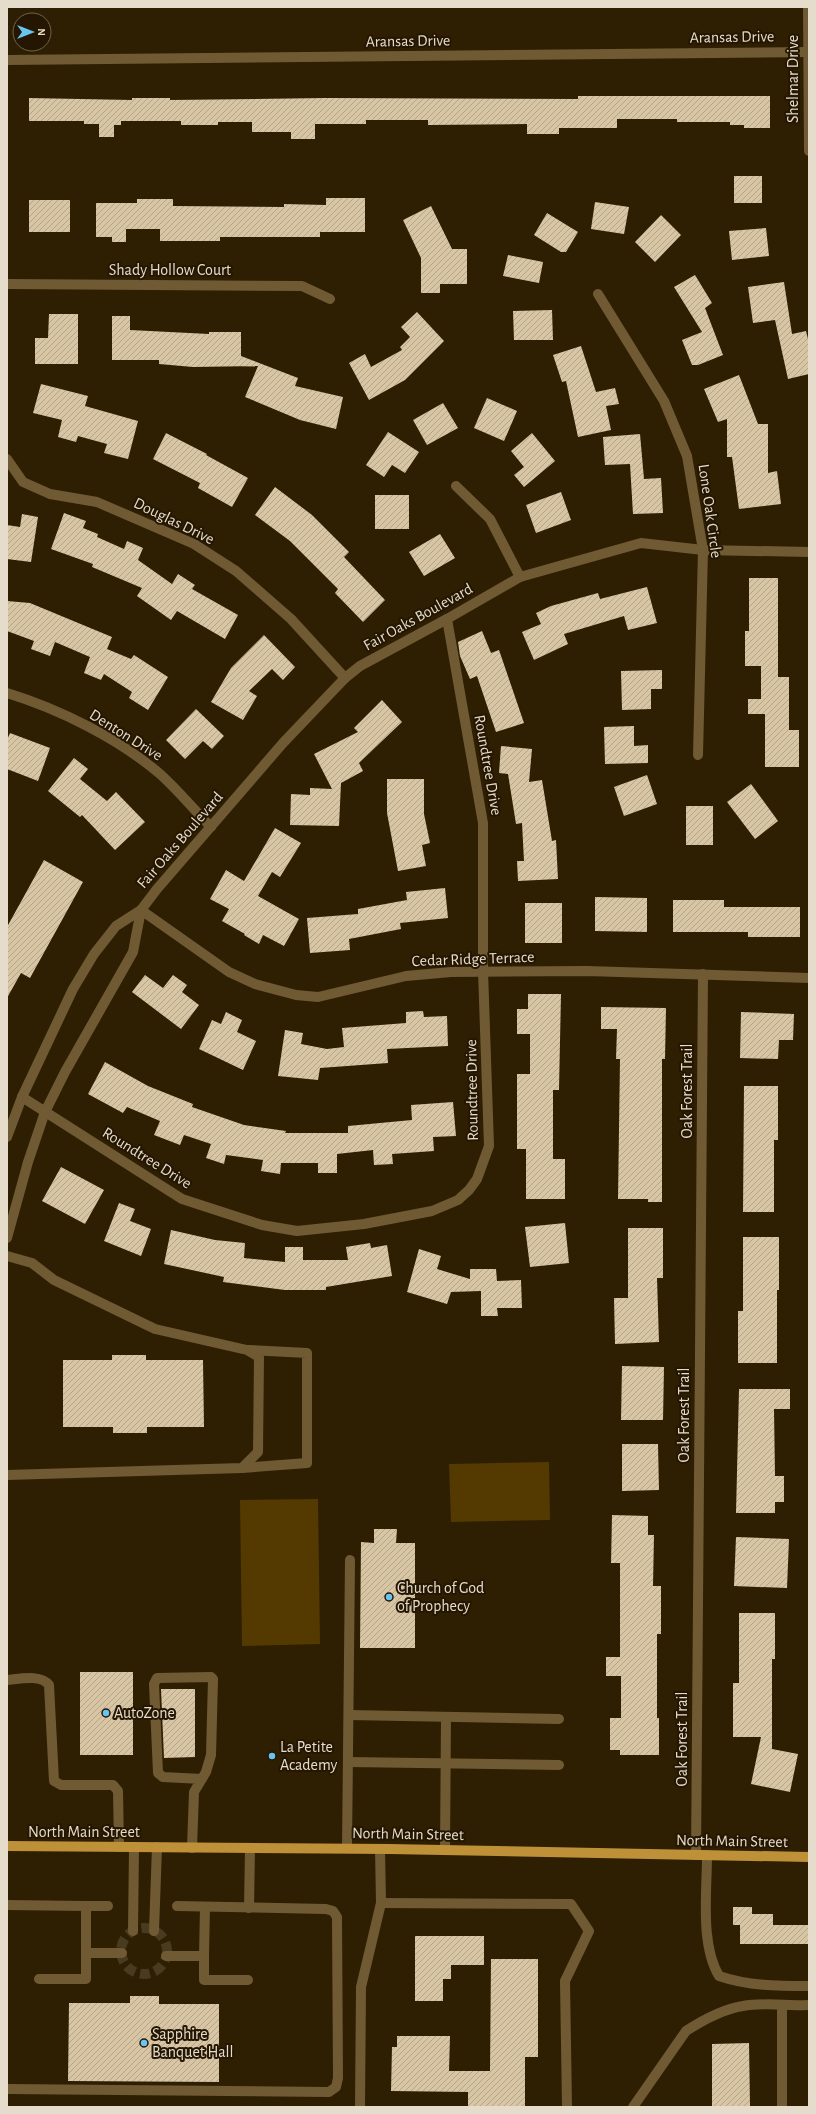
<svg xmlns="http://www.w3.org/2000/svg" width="816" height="2114" font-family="'Alegreya Sans',sans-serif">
  <defs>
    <pattern id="building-hatch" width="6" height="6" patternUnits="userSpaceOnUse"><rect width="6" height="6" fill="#d8c5a3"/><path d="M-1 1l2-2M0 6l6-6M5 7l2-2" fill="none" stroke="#b3a48a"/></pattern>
  </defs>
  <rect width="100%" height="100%" fill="#2e1f02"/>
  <!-- pitch -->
  <g fill="#543a00">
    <polygon points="549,1462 550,1520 451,1522 449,1464"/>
    <polygon points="318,1499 320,1644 242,1646 240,1500"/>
  </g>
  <!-- building -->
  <g fill="url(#building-hatch)">
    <polygon points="578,96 770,96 770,128 744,128 744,125 730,125 730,122 677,122 677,119 617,119 617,128 559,128 559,134 527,134 527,124 428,125 428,120 366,120 366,124 315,124 315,139 291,139 291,132 252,132 252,122 218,122 218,125 181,125 181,121 121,121 121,125 114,125 114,137 99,137 99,124 84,124 84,121 29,121 29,98 132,100 132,98 170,98 170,100 325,98 578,99"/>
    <rect x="734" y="176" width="28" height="27"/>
    <polygon points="326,198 365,198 365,232 320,232 320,237 220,237 220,241 160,241 160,229 126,229 126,242 112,242 112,237 96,237 96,203 137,203 137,199 173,199 173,206 284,207 284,204 326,205"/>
    <rect x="29" y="200" width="41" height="32"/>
    <polygon points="595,202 629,207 624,234 591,229"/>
    <polygon points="431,206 452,249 467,249 467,284 440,284 440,293 421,293 421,258 403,220"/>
    <polygon points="547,213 578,232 566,252 561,252 534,235"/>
    <polygon points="661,215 681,235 655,262 635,242"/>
    <polygon points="766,228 769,256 732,260 729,231"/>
    <polygon points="508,255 543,262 539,283 503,276"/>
    <polygon points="695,275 712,303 705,308 723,355 698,365 692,365 682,340 702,332 674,287"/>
    <polygon points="784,282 792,334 806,331 809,343 809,374 788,379 775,320 753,323 748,287"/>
    <polygon points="552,310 553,340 514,340 513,311"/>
    <polygon points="417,312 444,341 405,380 369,400 349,363 365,354 371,367 402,350 400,347 410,337 401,327"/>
    <polygon points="49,314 78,314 78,364 35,364 35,338 48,338"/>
    <polygon points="112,316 130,316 130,330 209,334 209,332 241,332 241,356 298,378 295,386 343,397 336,429 300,420 245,397 258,366 193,367 159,364 159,360 112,360"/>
    <polygon points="581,346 596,392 615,388 619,404 606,406 611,430 578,437 566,381 562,382 553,355"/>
    <polygon points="739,375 758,424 768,424 768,473 777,471 781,504 739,509 732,457 727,457 727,419 718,422 704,389"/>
    <polygon points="41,384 88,396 85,406 138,421 128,459 104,453 107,444 78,436 76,442 58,437 62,420 33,413"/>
    <polygon points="487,398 517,411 504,441 474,428"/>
    <polygon points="443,403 458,428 427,445 413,420"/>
    <polygon points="388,432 419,452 405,473 392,465 384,477 366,465"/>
    <polygon points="166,433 207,454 206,455 248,478 232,507 198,488 200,483 153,459"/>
    <polygon points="532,433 555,461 524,487 514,475 524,467 511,451"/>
    <polygon points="640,434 644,479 661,478 663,513 633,514 630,464 605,465 603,437"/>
    <polygon points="275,487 312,515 349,552 344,557 385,600 363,622 335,593 338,589 290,541 255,515"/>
    <polygon points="561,492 571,520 536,533 526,505"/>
    <rect x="375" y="495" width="34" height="34"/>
    <polygon points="64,513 86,521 83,528 98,534 97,537 124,549 127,541 143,548 138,560 172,584 178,574 195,585 192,589 238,615 225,639 177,611 171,620 137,596 142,588 92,567 93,564 51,549"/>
    <polygon points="22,514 38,517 31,562 7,559 7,525 20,527"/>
    <polygon points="440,534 455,558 424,576 409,552"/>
    <polygon points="749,578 778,578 778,677 789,677 789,730 799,730 799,767 765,767 765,714 748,714 748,699 761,699 761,666 745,666 745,631 749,631"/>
    <polygon points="647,587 657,623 628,630 624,616 564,634 568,644 534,660 522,632 541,624 536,613 551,606 598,593 600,599"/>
    <polygon points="7,601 30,603 112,637 107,649 131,659 134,655 168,677 148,710 129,698 132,692 104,674 101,680 84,673 90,657 55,642 50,656 31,649 34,641 7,631"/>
    <polygon points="482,631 491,653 499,650 524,723 496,732 477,676 470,679 460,656 458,642"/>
    <polygon points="264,635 295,667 283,680 272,669 249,691 257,696 243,720 211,702 231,668"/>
    <polygon points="662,670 662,689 651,689 651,709 622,710 621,671"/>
    <polygon points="382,700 402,722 359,763 363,771 341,783 339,826 290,825 291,794 310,795 310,788 332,789 314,754 358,732 354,728"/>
    <polygon points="196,709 224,736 212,749 203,741 185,759 166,740"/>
    <polygon points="634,726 634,746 648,745 648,763 605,764 604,727"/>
    <polygon points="10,733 50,748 38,781 7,769 7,740"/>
    <polygon points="501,746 532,749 529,782 542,780 552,841 556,840 558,879 518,881 517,861 524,861 522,823 516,824 508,774 499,773"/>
    <polygon points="74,758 88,769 80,779 107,801 116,792 145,822 115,850 82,815 80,817 48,791"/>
    <polygon points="647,775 657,804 624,816 614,787"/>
    <polygon points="387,779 424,779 424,814 430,843 422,845 426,866 398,871 387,813"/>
    <polygon points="751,784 778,821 755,839 727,802"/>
    <rect x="686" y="806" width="27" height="39"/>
    <polygon points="275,828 301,843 280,877 272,872 258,896 299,919 284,946 263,935 259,944 244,935 245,934 222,921 229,909 210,899 226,870 244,881"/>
    <polygon points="44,860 83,882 30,978 21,973 7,998 7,927"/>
    <polygon points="445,888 448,918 400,923 401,929 349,939 350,950 310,953 307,918 358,914 358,909 407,900 406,892"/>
    <polygon points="595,897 647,898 647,932 595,931"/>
    <polygon points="673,900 724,900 724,907 800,907 800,937 748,937 748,932 673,932"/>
    <rect x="525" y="903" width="37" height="40"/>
    <polygon points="145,975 163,988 173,975 187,985 182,992 199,1005 181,1029 132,992"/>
    <polygon points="528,994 561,994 559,1090 553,1090 553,1159 565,1159 565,1199 526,1199 526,1149 517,1149 517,1074 530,1074 530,1034 517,1034 517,1009 528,1009"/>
    <polygon points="601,1007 666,1008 665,1059 662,1059 662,1202 648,1202 648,1199 618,1199 620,1059 616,1059 617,1029 601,1029"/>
    <polygon points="423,1011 424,1017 447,1016 448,1046 387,1049 388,1063 320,1068 318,1080 278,1076 285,1030 303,1033 301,1044 327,1049 344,1047 342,1028 406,1023 406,1012"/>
    <polygon points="226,1012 242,1020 237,1032 256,1041 243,1070 199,1049 212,1020 221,1024"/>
    <polygon points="741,1012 794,1014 793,1040 779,1040 778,1059 740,1058"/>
    <polygon points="105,1062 148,1086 193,1104 192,1107 244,1125 286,1131 285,1133 348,1133 348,1126 412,1120 411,1105 453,1102 456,1136 433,1137 434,1151 392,1154 393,1164 374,1165 373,1150 337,1154 337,1173 318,1173 318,1163 281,1163 280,1174 261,1171 263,1160 226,1155 224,1164 206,1158 211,1144 184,1135 180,1145 154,1135 160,1121 127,1107 123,1113 88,1094"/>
    <polygon points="744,1086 778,1086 778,1140 774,1140 774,1212 743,1212"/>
    <polygon points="61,1167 104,1190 85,1224 42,1201"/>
    <polygon points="119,1203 135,1209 130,1221 151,1229 141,1256 104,1241"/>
    <polygon points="565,1223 569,1263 530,1267 525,1227"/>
    <polygon points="628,1228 663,1228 663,1278 657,1278 659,1342 615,1344 614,1298 628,1298"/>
    <polygon points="171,1230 215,1240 245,1243 244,1258 285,1262 285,1247 303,1247 303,1260 348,1260 346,1247 370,1243 371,1248 387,1245 392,1276 326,1287 326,1290 285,1290 223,1282 224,1277 164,1264"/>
    <polygon points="743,1237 779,1237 779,1290 777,1290 777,1363 738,1363 738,1311 743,1311"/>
    <polygon points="419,1249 441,1256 437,1269 470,1279 470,1269 496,1269 497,1281 521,1280 522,1308 497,1308 498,1316 481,1316 481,1291 451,1292 447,1304 407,1292"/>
    <polygon points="112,1355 146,1355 146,1360 203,1360 204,1427 147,1427 147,1433 113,1433 113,1427 63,1427 63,1360 112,1360"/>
    <polygon points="622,1366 664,1367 663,1420 621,1420"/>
    <polygon points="739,1389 790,1389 790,1409 774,1409 775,1476 784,1476 784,1502 775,1502 775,1513 736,1513"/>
    <polygon points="622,1444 658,1444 659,1490 622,1491"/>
    <polygon points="612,1515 648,1516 648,1535 654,1535 653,1586 661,1586 661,1634 657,1634 657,1718 659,1718 659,1755 620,1755 620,1750 610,1750 610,1718 621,1718 621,1676 606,1676 606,1657 620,1657 620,1563 611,1563"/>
    <polygon points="374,1529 397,1529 396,1543 415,1543 415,1648 360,1648 361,1542 374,1543"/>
    <polygon points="736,1537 789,1539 787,1588 734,1586"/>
    <polygon points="739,1613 775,1613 775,1659 772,1659 772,1749 798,1754 790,1792 751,1784 761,1737 733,1737 733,1683 739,1683"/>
    <rect x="80" y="1672" width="53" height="83"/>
    <polygon points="161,1689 195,1689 195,1757 164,1758"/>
    <polygon points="733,1907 752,1907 752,1914 773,1914 773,1925 809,1925 809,1944 740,1944 740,1925 733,1925"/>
    <polygon points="415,1936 484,1936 484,1965 451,1965 451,1979 443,1979 443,2001 415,2001"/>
    <polygon points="491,1959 538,1959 538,2057 525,2057 525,2107 468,2107 468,2092 391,2091 392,2047 397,2047 397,2036 450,2036 449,2071 490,2071"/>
    <polygon points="130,1996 159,1996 159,2004 219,2004 219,2082 68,2081 69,2003 130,2003"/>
    <polygon points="749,2043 750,2107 712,2107 712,2044"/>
  </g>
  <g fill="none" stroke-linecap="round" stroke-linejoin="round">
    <!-- minor-tunnel -->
    <circle stroke="#493b20" stroke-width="10" stroke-dasharray="10 5" stroke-linecap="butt" cx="144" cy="1951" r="23"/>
    <!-- minor -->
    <g stroke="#705a33" stroke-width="10">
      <polyline points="808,7 809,151"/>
      <polyline points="7,60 809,52"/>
      <polyline points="7,284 302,286 330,299"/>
      <polyline points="598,294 664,401 687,456 703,550 698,755"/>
      <polyline points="7,459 23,482 50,494 97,502 194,544 236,571 291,619 345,678"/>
      <polyline points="456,486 490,519 520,577"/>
      <path d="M 7,693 C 59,709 118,738 160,774 C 178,790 194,810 211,827"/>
      <polyline points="141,910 229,972 255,984 296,995 318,997 406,976 451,972 587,971 809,978"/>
      <polyline points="22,1097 182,1199 262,1225 297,1231 364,1224 432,1211 458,1200 469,1190 477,1179 489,1146 483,971 483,823 447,619"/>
      <polyline points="7,1137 22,1097 73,989 94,954 116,926 141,910 157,889 283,743 345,678 360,666 447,619 520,577 641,543 703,550 809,552"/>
      <polyline points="7,1238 28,1162 45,1112 65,1072 133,952 141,910"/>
      <polyline points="7,1256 32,1263 54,1280 155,1329 247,1350 259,1357 258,1452 242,1468 7,1475"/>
      <polyline points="242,1468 307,1463 307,1353 249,1350"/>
      <path d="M 7,1680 C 19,1679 41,1674 49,1685 L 54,1781 L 61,1785 L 113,1785 L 118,1791 L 119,1847"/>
      <polyline points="349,1715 559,1719"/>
      <polyline points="348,1762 559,1765"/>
      <polyline points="192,1848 194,1792 206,1772 211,1755 213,1679 211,1677 157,1678 154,1684 158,1773 163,1777 202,1779"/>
      <polyline points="347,1848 350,1560"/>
      <polyline points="445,1850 446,1717"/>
      <polyline points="696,1855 703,974"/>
      <path d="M 707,1855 C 707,1892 700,1944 719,1976 C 748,1986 778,1986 809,1986"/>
      <polyline points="381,1903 571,1904 589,1931 565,1981 567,2107"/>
      <polyline points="7,1905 86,1906 86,1953 122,1953"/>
      <polyline points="86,1906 108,1906"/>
      <polyline points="249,1908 250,1848"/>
      <polyline points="133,1931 134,1847"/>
      <polyline points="154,1931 157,1847"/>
      <polyline points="166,1956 204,1956 205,1907"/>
      <polyline points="204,1956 204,1980 248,1980"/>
      <polyline points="39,1979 86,1979 86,1953"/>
      <polyline points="7,2089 329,2092 336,2087 338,2078 337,1917 333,1911 326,1909 177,1906"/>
      <polyline points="360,2107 361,1987 381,1903 380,1849"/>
      <path d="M 633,2107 L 686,2031 C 703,2020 723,2009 743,2006 C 764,2002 788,2006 809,2005"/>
      <polyline points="782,2107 782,2006"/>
    </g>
    <!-- major -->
    <polyline stroke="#be9138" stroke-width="10" points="7,1846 389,1849 809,1857"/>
  </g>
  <!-- markers -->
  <g fill="#68c4f0" stroke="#241600" stroke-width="1.5">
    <circle cx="389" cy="1597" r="4"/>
    <circle cx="106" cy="1713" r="4"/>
    <circle cx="272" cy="1756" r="4"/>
    <circle cx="144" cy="2043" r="4"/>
  </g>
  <g text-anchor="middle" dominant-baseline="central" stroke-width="4" stroke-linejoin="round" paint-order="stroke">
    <!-- street labels -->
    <g font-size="16" fill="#e5dccb" stroke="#241600">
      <text transform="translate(732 37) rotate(-1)">Aransas Drive</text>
      <text transform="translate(408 41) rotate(-1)">Aransas Drive</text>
      <text transform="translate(793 79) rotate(-90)">Shelmar Drive</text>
      <text x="170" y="270">Shady Hollow Court</text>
      <text transform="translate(710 511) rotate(82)">Lone Oak Circle</text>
      <text transform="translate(174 521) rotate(26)">Douglas Drive</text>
      <text transform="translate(418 617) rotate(-29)">Fair Oaks Boulevard</text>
      <text transform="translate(126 735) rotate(32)">Denton Drive</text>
      <text transform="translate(488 765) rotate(80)">Roundtree Drive</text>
      <text transform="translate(180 840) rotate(-49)">Fair Oaks Boulevard</text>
      <text transform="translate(473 959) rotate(-2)">Cedar Ridge Terrace</text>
      <text transform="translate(472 1090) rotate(-91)">Roundtree Drive</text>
      <text transform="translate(687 1091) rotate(-90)">Oak Forest Trail</text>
      <text transform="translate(147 1158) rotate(32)">Roundtree Drive</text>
      <text transform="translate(684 1415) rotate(-90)">Oak Forest Trail</text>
      <text transform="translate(682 1739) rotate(-90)">Oak Forest Trail</text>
      <text x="84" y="1832">North Main Street</text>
      <text transform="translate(408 1834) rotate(1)">North Main Street</text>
      <text transform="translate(732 1841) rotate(1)">North Main Street</text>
    </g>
    <!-- poi labels -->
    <g font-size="16" fill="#e5dccb" stroke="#241600" text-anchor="start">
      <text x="397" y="1588">Church of God<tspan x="397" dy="18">of Prophecy</tspan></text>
      <text x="114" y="1713">AutoZone</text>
      <text x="280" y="1747">La Petite<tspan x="280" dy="18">Academy</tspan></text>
      <text x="152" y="2034">Sapphire<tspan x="152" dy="18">Banquet Hall</tspan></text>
    </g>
  </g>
  <!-- border -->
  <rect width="816" height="2114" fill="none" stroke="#e5dccb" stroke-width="16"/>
  <!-- north arrow -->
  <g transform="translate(32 32) rotate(90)"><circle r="19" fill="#241600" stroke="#716551"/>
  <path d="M0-3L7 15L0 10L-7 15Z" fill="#68c4f0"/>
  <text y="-6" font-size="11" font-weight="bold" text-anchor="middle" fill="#e5dccb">N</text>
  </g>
</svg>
